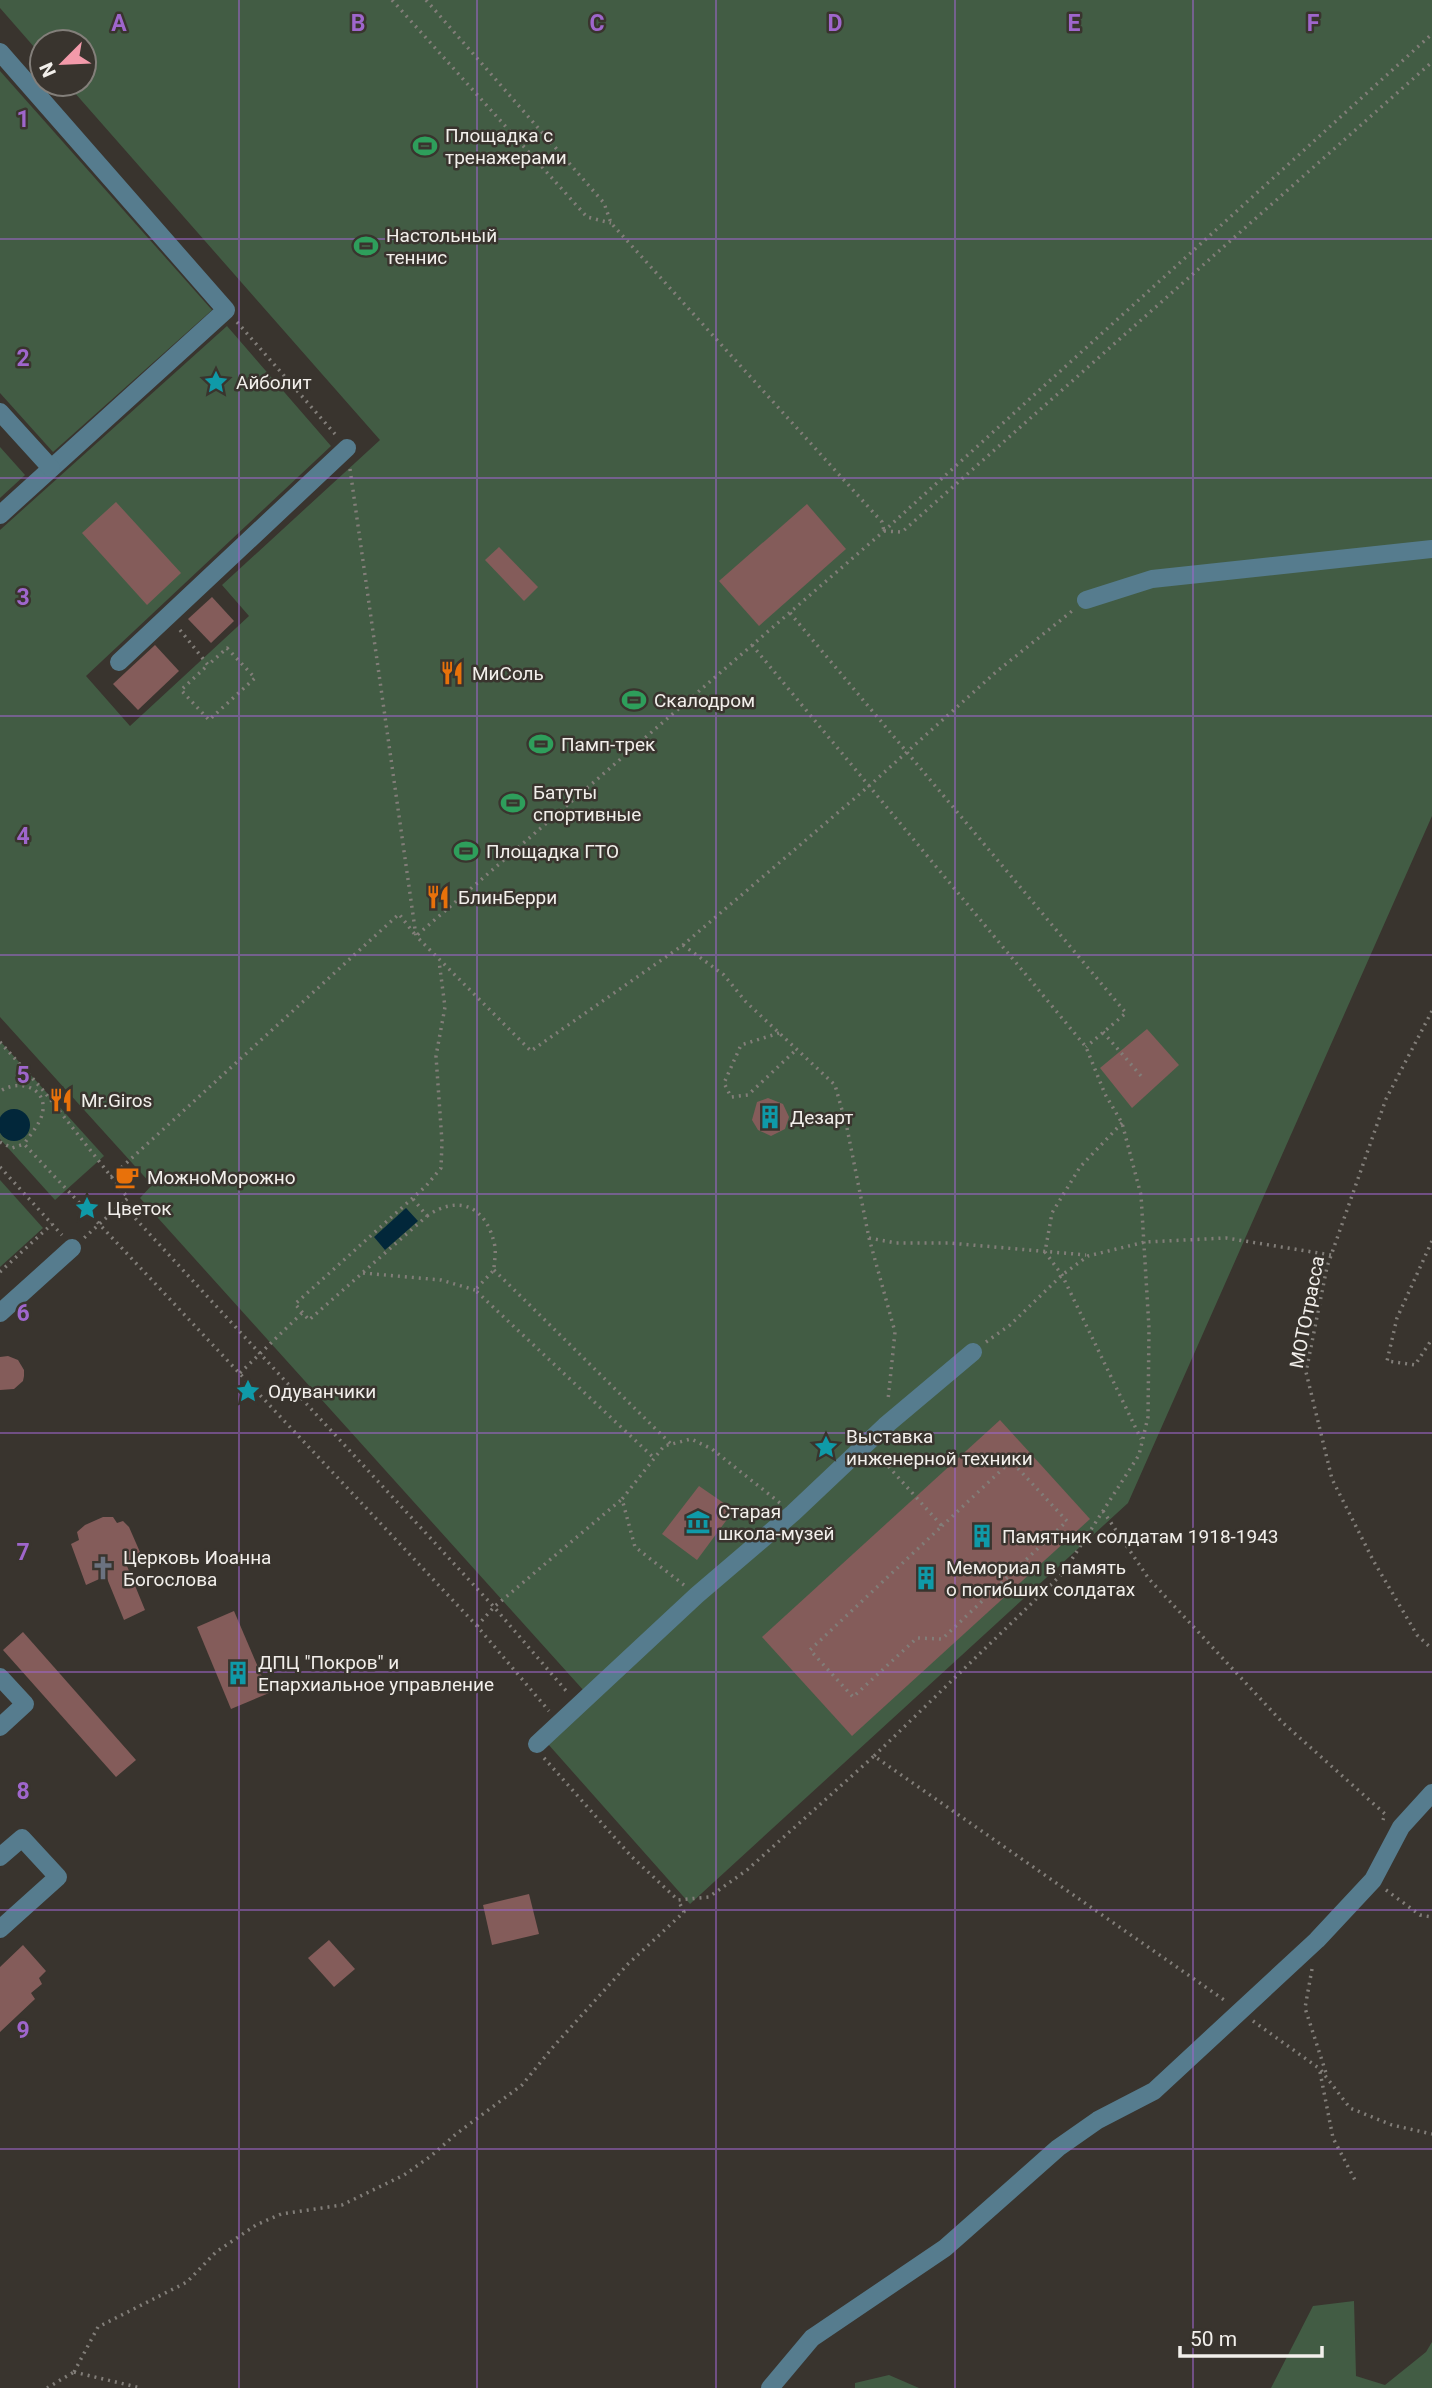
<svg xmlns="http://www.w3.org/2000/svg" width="1432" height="2388" font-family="Roboto,sans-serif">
  <rect width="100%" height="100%" fill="#39342e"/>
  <!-- green -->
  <g fill="#425c44">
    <polygon points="0,0 1432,0 1432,816 1128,1503 690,1904 548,1744 594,1702 140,1198 152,1185 0,1017 0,530 227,326 331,446 86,676 130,726 249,616 222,585 380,440 67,84 84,84 84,42 42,42 42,56 0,8"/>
    <polygon points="0,71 212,310 53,452 0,393"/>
    <polygon points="0,447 25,475 0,498"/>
    <polygon points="0,1041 104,1156 55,1200 0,1139"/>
    <polygon points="0,1180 43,1228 0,1267"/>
    <polygon points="1354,2301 1356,2376 1385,2385 1426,2352 1432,2342 1432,2388 1271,2388 1313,2306"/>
    <polygon points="889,2375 919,2388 855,2388 855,2383"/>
  </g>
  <!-- water -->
  <g fill="#02273a">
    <circle cx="14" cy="1125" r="16"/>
    <polygon points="406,1208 418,1221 385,1250 374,1237"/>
  </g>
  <!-- building -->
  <g fill="#845c5a">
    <polygon points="116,502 181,573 147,605 82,533"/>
    <polygon points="807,504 846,549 759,626 719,581"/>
    <polygon points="499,547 538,587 524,601 485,560"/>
    <polygon points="212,597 234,621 211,643 188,619"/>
    <polygon points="155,645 179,671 138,710 113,684"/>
    <polygon points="1147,1029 1179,1065 1132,1108 1100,1068"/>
    <polygon points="768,1098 783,1104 789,1117 785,1129 771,1136 758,1130 752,1120 757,1102"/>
    <polygon points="8,1356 18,1360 24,1370 24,1376 23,1381 14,1389 0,1390 0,1357"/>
    <polygon points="1000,1420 1090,1519 852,1736 762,1637"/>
    <polygon points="699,1486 734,1510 697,1560 662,1534"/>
    <polygon points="103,1517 113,1517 117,1523 123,1521 129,1527 143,1559 127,1566 145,1610 124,1620 106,1576 86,1585 71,1544 79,1540 77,1532 85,1525"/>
    <polygon points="234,1611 269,1693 231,1709 197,1627"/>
    <polygon points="23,1632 136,1760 116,1777 3,1650"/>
    <polygon points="529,1894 539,1934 492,1945 483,1905"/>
    <polygon points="329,1940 355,1969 334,1987 308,1958"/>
    <polygon points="23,1945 46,1971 39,1978 42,1984 31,1993 35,1999 0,2032 0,1967"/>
  </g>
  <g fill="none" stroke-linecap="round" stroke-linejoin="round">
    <!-- path -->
    <g stroke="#827e79" stroke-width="3.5" stroke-dasharray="2 5" stroke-linecap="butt">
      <polyline points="392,0 587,217 611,223"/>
      <polyline points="426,0 604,203 611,223 882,522 884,531"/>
      <polyline points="237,322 335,434"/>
      <polyline points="350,469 416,936 531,1051 683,945 869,786 996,672 1072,611"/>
      <polyline points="884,531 902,532 1432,62"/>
      <polyline points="790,613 1126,1013 1086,1047"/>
      <polyline points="180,630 208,665 181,690 209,720 255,678 227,648 208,665"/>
      <polyline points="752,645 1086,1047 1105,1094 1122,1123 1141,1195 1149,1328 1148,1417 1139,1455 1063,1573 874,1756"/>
      <polyline points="683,945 724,975 746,1002 835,1085 847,1128 869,1238 895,1332 888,1400"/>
      <polyline points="1432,1011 1386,1099 1327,1267 1306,1372 1332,1479 1373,1560 1417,1635 1432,1649"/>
      <polyline points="1103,1032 1142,1077"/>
      <polyline points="779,1033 741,1045 724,1083 731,1097 748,1095 797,1049"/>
      <polyline points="0,1042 42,1089 128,1198 84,1238"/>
      <path d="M 2,1090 C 22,1079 49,1089 42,1115 C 39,1125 30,1135 24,1144"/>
      <polyline points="1122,1123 1080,1167 1052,1213 1045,1252 1062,1275 1141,1439"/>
      <polyline points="0,1142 12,1148 24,1144 477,1626 549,1711"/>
      <polyline points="0,1167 62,1235"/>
      <polyline points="111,1177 399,914 416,936 884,531 1432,34"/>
      <polyline points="413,1199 427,1216 309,1320 295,1304 426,1186 441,1168 442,1142 436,1056 445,1007 439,961"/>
      <polyline points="121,1203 494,1607 568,1693"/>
      <path d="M 427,1216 C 460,1193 488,1208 495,1247 C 496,1254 494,1263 494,1270 L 475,1290 L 654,1458"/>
      <polyline points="869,1238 896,1243 949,1243 1086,1255"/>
      <polyline points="1432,1241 1397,1318 1387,1361 1415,1365 1432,1339"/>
      <polyline points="494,1270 671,1444"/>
      <polyline points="0,1272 52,1224"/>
      <polyline points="363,1273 441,1280 475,1290"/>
      <polyline points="986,1342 1010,1325 1062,1275 1088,1256 1145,1242 1226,1238 1331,1255"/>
      <polyline points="240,1373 303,1312"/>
      <polyline points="879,1456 942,1526 810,1650 853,1697 917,1638 942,1639 1067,1521 1011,1461 942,1526"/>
      <polyline points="1103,1511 1149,1579 1282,1722 1385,1814 1383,1820"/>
      <polyline points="684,1585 635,1547 622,1499 664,1446 691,1439 712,1449 780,1503"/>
      <polyline points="477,1626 494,1607 622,1499"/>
      <polyline points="544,1758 631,1856 678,1900 709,1897 747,1870 874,1756 1227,2002"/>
      <polyline points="1386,1890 1420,1915 1432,1917"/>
      <polyline points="1312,1969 1305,2008 1327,2076"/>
      <polyline points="1253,2021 1320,2069 1350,2108 1392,2125 1432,2134"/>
      <polyline points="1320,2072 1333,2138 1356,2182"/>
      <polyline points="74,2372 98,2327 187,2282 216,2252 256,2225 281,2214 342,2205 404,2175 431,2156 456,2134 522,2085 553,2047 628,1964 684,1912 678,1900"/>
      <polyline points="74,2372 141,2388"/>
      <polyline points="47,2388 74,2372"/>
    </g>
    <!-- minor -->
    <g stroke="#567c8e" stroke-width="18">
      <polyline points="0,52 226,310 0,515"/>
      <polyline points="0,412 51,468"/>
      <polyline points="1086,600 1152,579 1432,549"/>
      <polyline points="119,662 347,448"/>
      <polyline points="0,1313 72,1248"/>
      <polyline points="0,1677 25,1704 0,1727"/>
      <polyline points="537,1744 697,1595 793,1513 885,1426 973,1352"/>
      <polyline points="0,1857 22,1838 58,1877 0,1929"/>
      <polyline points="770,2388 812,2338 945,2248 1058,2148 1098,2120 1154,2091 1317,1940 1373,1880 1401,1827 1432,1793"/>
    </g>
  </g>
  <!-- grid -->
  <path fill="none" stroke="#9f66cc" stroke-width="2" stroke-opacity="0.55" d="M 239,0 L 239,2388M 477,0 L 477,2388M 716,0 L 716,2388M 955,0 L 955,2388M 1193,0 L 1193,2388M 0,239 L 1432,239M 0,478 L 1432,478M 0,716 L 1432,716M 0,955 L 1432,955M 0,1194 L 1432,1194M 0,1433 L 1432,1433M 0,1672 L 1432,1672M 0,1910 L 1432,1910M 0,2149 L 1432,2149"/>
  <!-- icons -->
  <defs>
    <g id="stadium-bare" transform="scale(1.89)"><path d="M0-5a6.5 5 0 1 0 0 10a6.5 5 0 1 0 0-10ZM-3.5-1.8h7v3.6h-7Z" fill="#2e9e5b" stroke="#39342e" stroke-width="2.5" paint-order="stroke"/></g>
    <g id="sight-bare" transform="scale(1.89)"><path d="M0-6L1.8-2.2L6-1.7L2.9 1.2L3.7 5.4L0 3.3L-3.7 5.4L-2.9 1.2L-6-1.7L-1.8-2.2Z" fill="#0f9aa8" stroke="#39342e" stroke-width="2.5" paint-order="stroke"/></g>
    <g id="restaurant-bare" transform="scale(1.89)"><path d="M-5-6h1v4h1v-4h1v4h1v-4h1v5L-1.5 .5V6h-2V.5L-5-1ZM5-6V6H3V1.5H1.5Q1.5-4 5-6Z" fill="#e8710a" stroke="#39342e" stroke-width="2.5" paint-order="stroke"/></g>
    <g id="building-bare" transform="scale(1.89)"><path d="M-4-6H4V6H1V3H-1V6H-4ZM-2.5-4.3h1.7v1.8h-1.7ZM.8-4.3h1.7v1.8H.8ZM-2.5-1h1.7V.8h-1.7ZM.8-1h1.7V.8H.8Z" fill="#0f9aa8" stroke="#39342e" stroke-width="2.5" paint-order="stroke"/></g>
    <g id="cafe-bare" transform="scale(1.89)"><path d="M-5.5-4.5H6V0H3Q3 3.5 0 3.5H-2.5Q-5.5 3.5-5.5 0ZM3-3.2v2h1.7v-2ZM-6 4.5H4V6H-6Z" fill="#e8710a" stroke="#39342e" stroke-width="2.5" paint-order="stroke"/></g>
    <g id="museum-bare" transform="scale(1.89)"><path d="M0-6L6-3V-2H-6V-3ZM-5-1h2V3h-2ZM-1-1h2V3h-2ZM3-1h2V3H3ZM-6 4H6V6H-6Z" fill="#0f9aa8" stroke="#39342e" stroke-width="2.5" paint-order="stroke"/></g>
    <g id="church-bare" transform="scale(1.89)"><path d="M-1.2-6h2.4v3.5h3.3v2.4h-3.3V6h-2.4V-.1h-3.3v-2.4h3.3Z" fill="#6b7280" stroke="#39342e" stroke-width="2.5" paint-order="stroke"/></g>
  </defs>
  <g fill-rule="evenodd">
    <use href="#stadium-bare" x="425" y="146"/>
    <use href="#stadium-bare" x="366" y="246"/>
    <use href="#sight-bare" x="216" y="382"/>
    <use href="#restaurant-bare" x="452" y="673"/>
    <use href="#stadium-bare" x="634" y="700"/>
    <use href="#stadium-bare" x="541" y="744"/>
    <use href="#stadium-bare" x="513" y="803"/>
    <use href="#stadium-bare" x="466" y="851"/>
    <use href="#restaurant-bare" x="438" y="897"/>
    <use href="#restaurant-bare" x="61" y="1100"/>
    <use href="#building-bare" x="770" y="1117"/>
    <use href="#cafe-bare" x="127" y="1177"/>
    <use href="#sight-bare" x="87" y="1208"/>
    <use href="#sight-bare" x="248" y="1391"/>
    <use href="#sight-bare" x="826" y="1447"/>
    <use href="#museum-bare" x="698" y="1522"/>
    <use href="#building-bare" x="982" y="1536"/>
    <use href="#church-bare" x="103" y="1568"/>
    <use href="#building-bare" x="926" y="1578"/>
    <use href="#building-bare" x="238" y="1673"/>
  </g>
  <g text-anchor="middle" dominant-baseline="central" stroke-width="5" stroke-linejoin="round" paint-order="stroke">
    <!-- poi labels -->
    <g font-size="19" fill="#f2efeb" stroke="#39342e" text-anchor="start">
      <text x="445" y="135">Площадка с<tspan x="445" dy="22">тренажерами</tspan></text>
      <text x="386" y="235">Настольный<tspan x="386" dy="22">теннис</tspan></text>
      <text x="236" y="382">Айболит</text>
      <text x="472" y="673">МиСоль</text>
      <text x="654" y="700">Скалодром</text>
      <text x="561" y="744">Памп-трек</text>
      <text x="533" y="792">Батуты<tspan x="533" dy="22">спортивные</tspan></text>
      <text x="486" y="851">Площадка ГТО</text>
      <text x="458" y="897">БлинБерри</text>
      <text x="81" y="1100">Mr.Giros</text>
      <text x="790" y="1117">Дезарт</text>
      <text x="147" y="1177">МожноМорожно</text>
      <text x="107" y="1208">Цветок</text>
      <text x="268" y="1391">Одуванчики</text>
      <text x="846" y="1436">Выставка<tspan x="846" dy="22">инженерной техники</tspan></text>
      <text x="718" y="1511">Старая<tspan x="718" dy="22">школа-музей</tspan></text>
      <text x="1002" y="1536">Памятник солдатам 1918-1943</text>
      <text x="123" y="1557">Церковь Иоанна<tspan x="123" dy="22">Богослова</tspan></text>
      <text x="946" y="1567">Мемориал в память<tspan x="946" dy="22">о погибших солдатах</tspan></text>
      <text x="258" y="1662">ДПЦ "Покров" и<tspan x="258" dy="22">Епархиальное управление</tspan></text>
    </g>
    <!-- street labels -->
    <g font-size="19" fill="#f2efeb" stroke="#39342e">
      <text transform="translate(1307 1312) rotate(-79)">МОТОтрасса</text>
    </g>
  </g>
  <g font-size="23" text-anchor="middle" font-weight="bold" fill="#9f66cc" stroke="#39342e" stroke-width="5" stroke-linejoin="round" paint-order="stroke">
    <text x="119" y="31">A</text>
    <text x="358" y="31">B</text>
    <text x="597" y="31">C</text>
    <text x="835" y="31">D</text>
    <text x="1074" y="31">E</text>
    <text x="1313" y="31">F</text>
    <text x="23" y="127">1</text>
    <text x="23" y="366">2</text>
    <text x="23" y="605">3</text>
    <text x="23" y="844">4</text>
    <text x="23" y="1083">5</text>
    <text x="23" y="1321">6</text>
    <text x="23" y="1560">7</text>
    <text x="23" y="1799">8</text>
    <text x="23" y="2038">9</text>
  </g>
  <!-- north arrow -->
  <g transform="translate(63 63) rotate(246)"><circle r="33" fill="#39342e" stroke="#837f7a" stroke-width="2"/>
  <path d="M0-5L12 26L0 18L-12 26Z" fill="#f39aaa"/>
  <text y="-10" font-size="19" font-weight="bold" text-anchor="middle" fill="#f2efeb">N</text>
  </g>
  <!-- scale -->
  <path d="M1180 2346v10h142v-10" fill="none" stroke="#f2efeb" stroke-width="3.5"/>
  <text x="1190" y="2346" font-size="21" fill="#f2efeb" stroke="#39342e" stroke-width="5" paint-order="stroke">50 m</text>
</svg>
